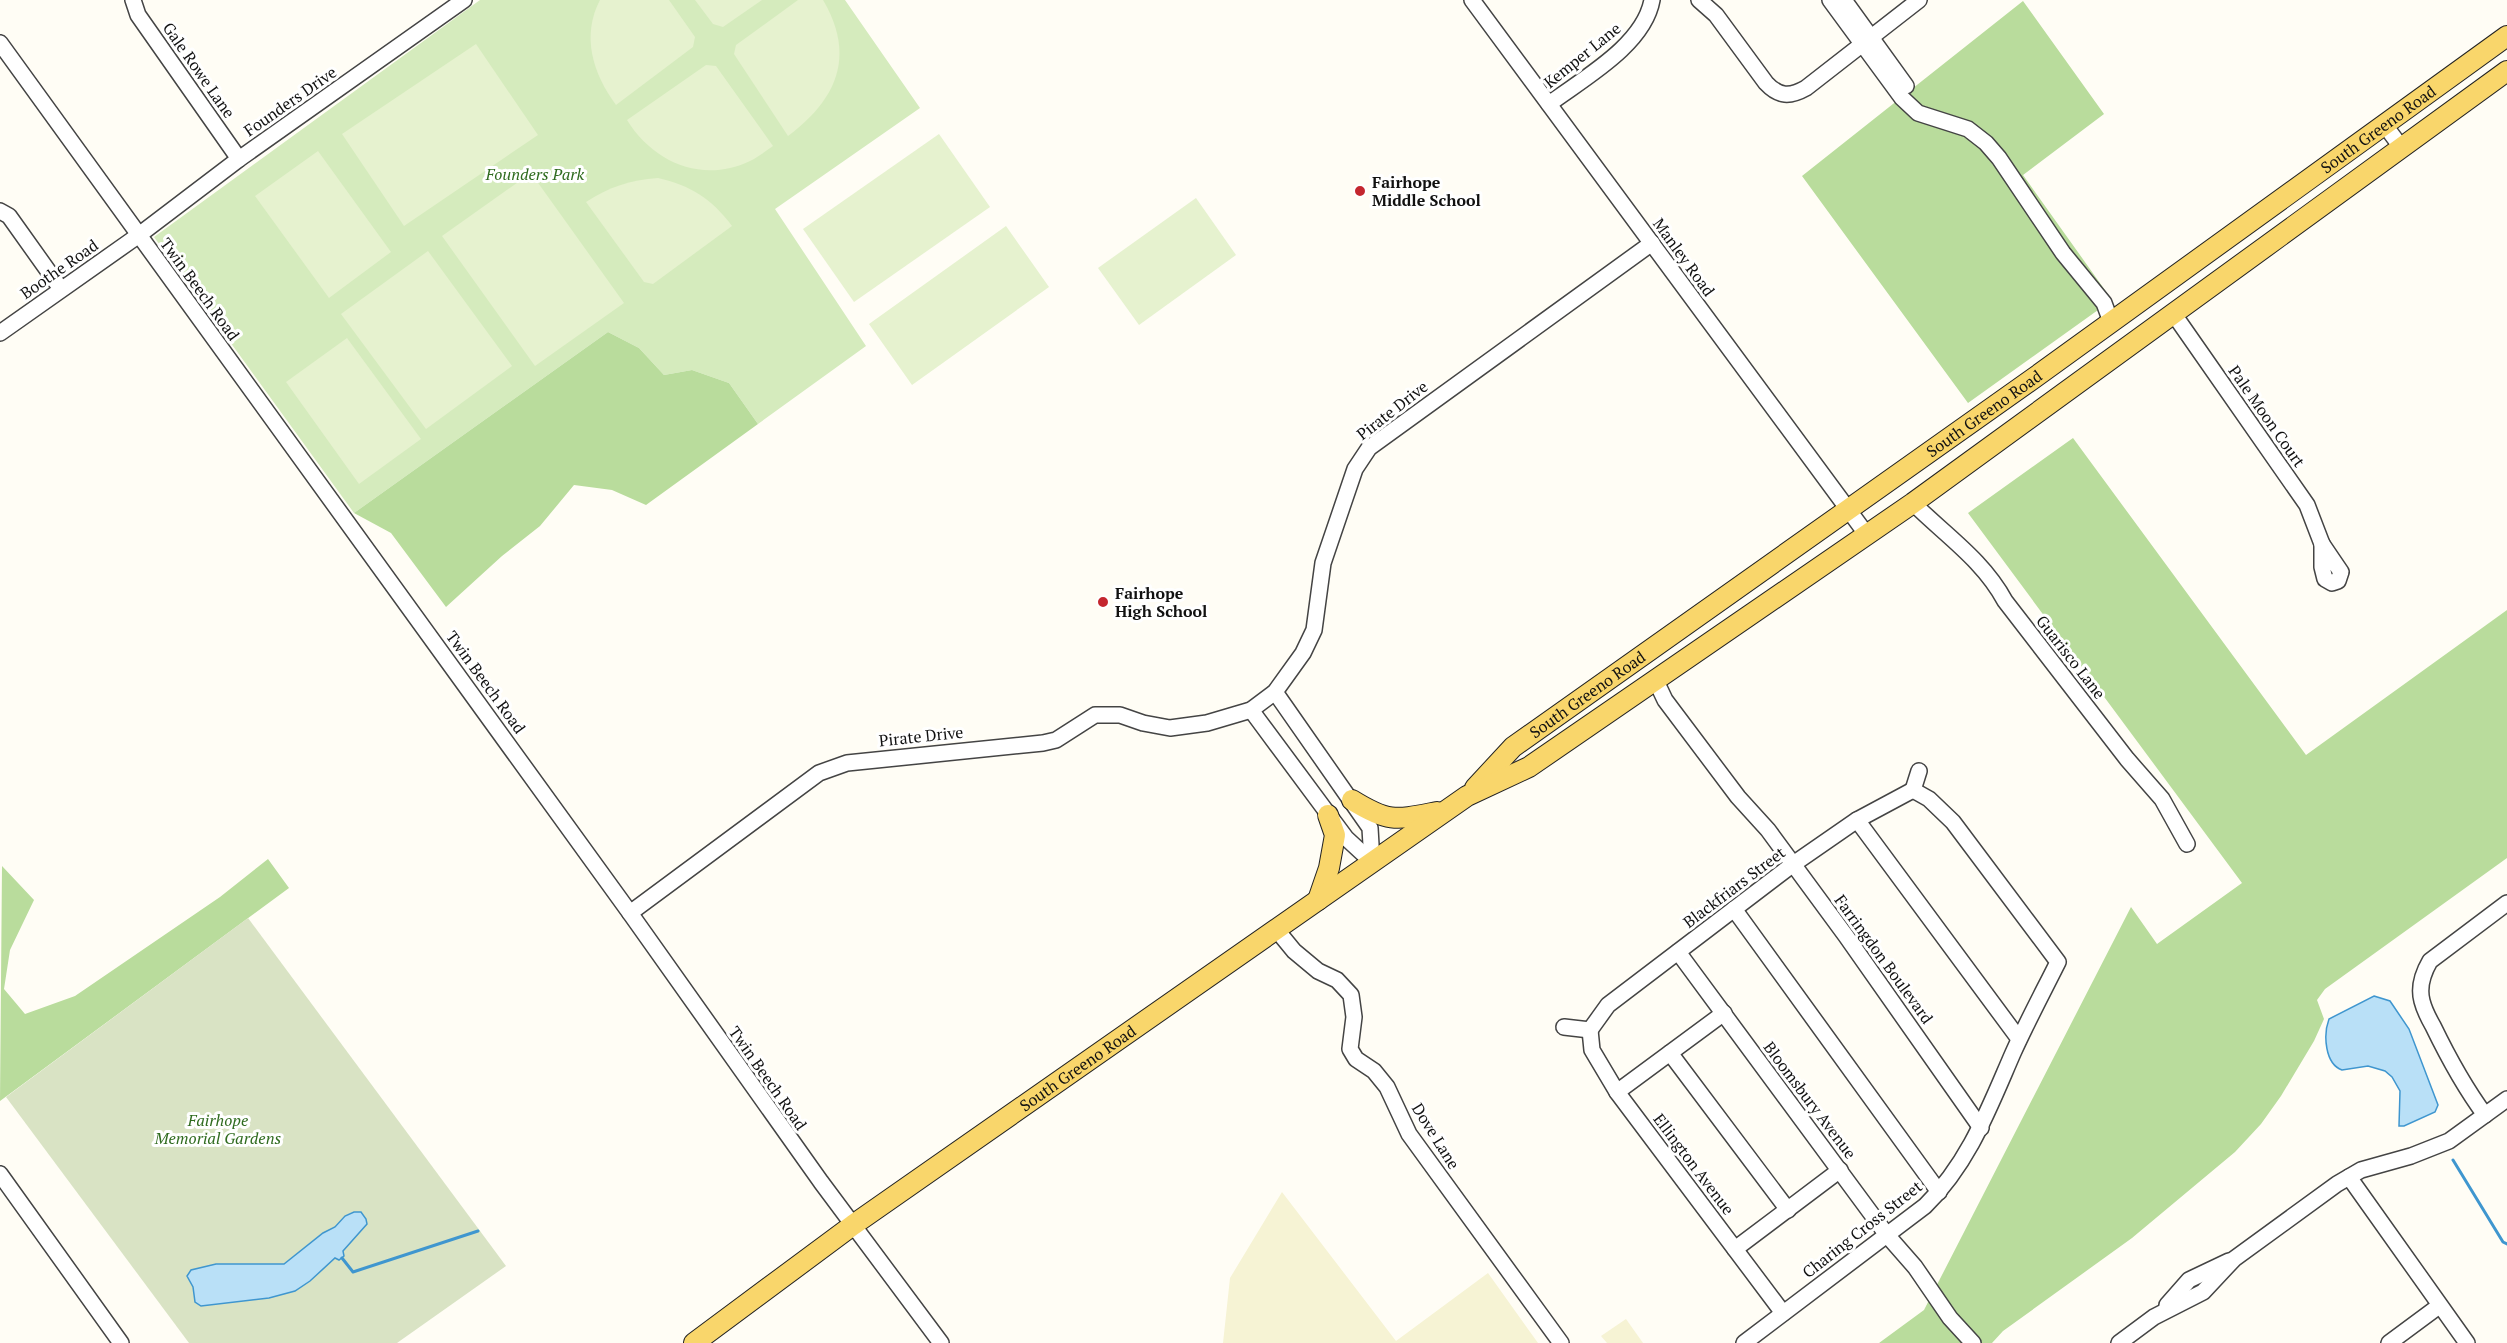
<svg xmlns="http://www.w3.org/2000/svg" width="2507" height="1343" font-family="'PT Serif',serif">
  <rect width="100%" height="100%" fill="#fffdf5"/>
  <!-- farmland -->
  <g fill="#f6f3d4">
    <polygon points="1282,1192 1396,1341 1488,1273 1538,1343 1223,1343 1230,1278"/>
    <polygon points="1626,1319 1643,1343 1607,1343 1601,1336"/>
  </g>
  <!-- green -->
  <polygon fill="#d5ebbd" points="480,0 845,0 920,108 775,209 866,346 758,424 729,383 692,370 664,375 639,348 608,332 354,513 154,237"/>
  <!-- forest -->
  <g fill="#b9dc9c">
    <polygon points="2023,1 2104,114 2023,175 2112,300 1968,403 1802,176"/>
    <polygon points="608,332 639,348 664,375 692,370 729,383 758,424 646,505 612,490 574,485 540,526 502,556 446,607 391,533 354,513"/>
    <polygon points="2073,438 2306,755 2507,610 2507,858 2325,989 2317,1000 2324,1019 2314,1041 2281,1096 2261,1124 2235,1152 2132,1238 2003,1331 1992,1343 1879,1343 1924,1310 2131,907 2157,944 2242,883 1968,513"/>
    <polygon points="268,859 289,888 0,1101 2,866 34,900 10,950 4,989 25,1014 75,996 220,897"/>
  </g>
  <!-- cemetery -->
  <polygon fill="#d9e3c4" points="248,918 506,1266 397,1343 189,1343 6,1097"/>
  <!-- pitch -->
  <g fill="#e6f2cf">
    <path d="M 600,0 L 669,0 L 695,37 L 693,47 L 616,105 C 593,74 581,36 600,0 Z"/>
    <polygon points="695,0 762,0 723,27 713,24"/>
    <path d="M 798,0 L 823,0 C 856,56 837,99 788,136 L 734,54 L 736,45 Z"/>
    <polygon points="476,44 538,135 404,226 342,134"/>
    <path d="M 706,65 L 716,66 L 773,146 C 766,151 758,157 750,161 C 702,184 653,162 627,120 Z"/>
    <polygon points="939,134 990,207 854,302 803,229"/>
    <polygon points="318,151 391,252 329,298 255,196"/>
    <polygon points="531,173 624,303 535,366 442,236"/>
    <path d="M 658,178 C 690,185 712,199 732,226 L 653,284 L 644,282 L 586,202 C 609,187 630,180 658,178 Z"/>
    <polygon points="1196,198 1236,255 1139,325 1098,268"/>
    <polygon points="1006,226 1049,287 912,385 869,324"/>
    <polygon points="428,251 512,366 426,429 341,314"/>
    <polygon points="347,338 421,439 359,484 286,382"/>
  </g>
  <!-- water -->
  <g fill="#b9e0f7" stroke="#3f96cf" stroke-width="1.5">
    <path d="M 2374,996 L 2390,1001 L 2409,1029 L 2438,1105 L 2435,1112 L 2404,1126 L 2399,1126 L 2400,1091 L 2392,1077 L 2385,1071 L 2368,1066 L 2342,1070 C 2325,1064 2323,1035 2329,1019 Z"/>
    <polygon points="354,1212 361,1212 366,1219 367,1224 343,1251 344,1256 339,1260 335,1258 310,1281 295,1291 269,1298 201,1306 195,1302 193,1287 187,1276 191,1270 216,1264 284,1264 323,1233 335,1227 345,1216"/>
  </g>
  <g fill="none" stroke-linecap="round" stroke-linejoin="round">
    <!-- stream -->
    <g stroke="#3f96cf" stroke-width="3">
      <polyline points="2453,1160 2503,1242 2507,1244"/>
      <polyline points="342,1258 353,1272 478,1231"/>
    </g>
    <!-- minor casing -->
    <g stroke="#444" stroke-width="18">
      <g id="minor">
        <polyline points="133,0 138,15 239,159"/>
        <polyline points="1472,0 1867,535"/>
        <path d="M 1699,0 L 1716,15 L 1766,83 C 1779,97 1790,97 1806,88 L 1919,0"/>
        <polyline points="1830,0 1902,98 1918,113 1968,129 1986,143 1999,158 2063,253 2104,303 2111,322"/>
        <polyline points="1844,0 1906,86"/>
        <polyline points="0,43 630,913 821,1182 941,1343"/>
        <path d="M 1549,104 C 1584,78 1644,45 1652,0"/>
        <polyline points="2384,124 2401,147"/>
        <polyline points="0,211 9,216 61,289"/>
        <polyline points="2173,313 2307,505 2322,544"/>
        <polyline points="0,333 139,235 239,159 464,0"/>
        <path d="M 1913,503 C 1945,535 1983,560 2005,601 L 2127,759 L 2162,799 L 2187,844"/>
        <polygon points="2322,544 2341,572 2338,581 2332,583 2325,579 2322,567"/>
        <polyline points="1656,681 1665,700 1738,797 1768,830 1846,936 1981,1128"/>
        <polyline points="1275,692 1370,828 1372,862"/>
        <polyline points="1251,710 1346,838 1372,862"/>
        <polyline points="1913,790 1919,771"/>
        <polyline points="1857,820 2019,1039"/>
        <polyline points="1734,909 1939,1192"/>
        <polyline points="630,913 819,773 847,763 1043,743 1056,740 1095,715 1120,715 1143,723 1170,728 1207,723 1251,710 1275,692 1303,653 1314,630 1323,563 1355,469 1369,448 1652,243"/>
        <polyline points="1276,929 1294,951 1318,971 1337,980 1351,995 1354,1017 1350,1049 1356,1059 1374,1071 1387,1087 1409,1134 1561,1343"/>
        <polyline points="1678,952 1887,1235 1915,1267 1950,1318 1973,1343"/>
        <polyline points="1564,1027 1590,1030"/>
        <polyline points="1590,1030 1608,1005 1792,865 1857,820 1913,790"/>
        <polyline points="1590,1030 1592,1050 1617,1092 1783,1313"/>
        <polyline points="1670,1053 1788,1210"/>
        <polyline points="1617,1092 1724,1013"/>
        <path d="M 2485,1115 C 2465,1088 2448,1057 2433,1026 C 2429,1019 2424,1009 2422,1001 C 2418,986 2423,973 2430,961 L 2507,903"/>
        <polyline points="0,1174 121,1343"/>
        <polyline points="2349,1177 2467,1343"/>
        <polyline points="1735,1249 1840,1170"/>
        <polyline points="2167,1305 2189,1280 2229,1261"/>
        <path d="M 1744,1343 L 1925,1206 C 1969,1163 1989,1108 2013,1053 C 2027,1022 2043,992 2058,962 L 1953,822 L 1929,799 L 1913,790"/>
        <polyline points="2119,1343 2154,1317 2203,1292 2234,1259 2337,1184 2361,1170 2411,1156 2449,1141 2507,1099"/>
        <polyline points="2389,1343 2439,1306"/>
      </g>
    </g>
    <!-- major casing -->
    <g stroke="#222" stroke-width="22">
      <g id="major">
        <path id="s1" d="M 1475,788 L 1513,747 L 2034,378 L 2507,36"/>
        <path d="M 1352,800 C 1389,823 1396,820 1437,812"/>
        <polyline points="1318,900 1329,868 1335,835 1328,815"/>
        <path id="s2" d="M 694,1343 L 853,1225 L 1467,796 L 1529,767 L 1913,503 L 2507,71"/>
      </g>
    </g>
    <!-- minor -->
    <use href="#minor" stroke="#fff" stroke-width="15"/>
    <!-- major -->
    <use href="#major" stroke="#f9d66b" stroke-width="20"/>
  </g>
  <!-- markers -->
  <g fill="#c4262e" stroke="#fff" stroke-width="2">
    <circle cx="1360" cy="191" r="6"/>
    <circle cx="1103" cy="602" r="6"/>
  </g>
  <g text-anchor="middle" dominant-baseline="central" stroke-width="6" stroke-linejoin="round" paint-order="stroke">
    <!-- street labels -->
    <g font-size="16" fill="#111" stroke="#fff">
      <text transform="translate(1582 55) rotate(-39)">Kemper Lane</text>
      <text transform="translate(199 70) rotate(55)">Gale Rowe Lane</text>
      <text transform="translate(290 101) rotate(-35)">Founders Drive</text>
      <text stroke="none"><textPath href="#s1" startOffset="1119">South Greeno Road</textPath></text>
      <text transform="translate(1684 257) rotate(54)">Manley Road</text>
      <text transform="translate(59 269) rotate(-35)">Boothe Road</text>
      <text transform="translate(200 289) rotate(54)">Twin Beech Road</text>
      <text transform="translate(1392 410) rotate(-38)">Pirate Drive</text>
      <text stroke="none"><textPath href="#s1" startOffset="633">South Greeno Road</textPath></text>
      <text transform="translate(2267 416) rotate(55)">Pale Moon Court</text>
      <text transform="translate(2071 657) rotate(52)">Guarisco Lane</text>
      <text transform="translate(486 682) rotate(54)">Twin Beech Road</text>
      <text stroke="none"><textPath href="#s1" startOffset="147">South Greeno Road</textPath></text>
      <text transform="translate(921 736) rotate(-6)">Pirate Drive</text>
      <text transform="translate(1734 887) rotate(-37)">Blackfriars Street</text>
      <text transform="translate(1884 959) rotate(54)">Farringdon Boulevard</text>
      <text stroke="none"><textPath href="#s2" startOffset="472">South Greeno Road</textPath></text>
      <text transform="translate(768 1078) rotate(55)">Twin Beech Road</text>
      <text transform="translate(1810 1100) rotate(53)">Bloomsbury Avenue</text>
      <text transform="translate(1436 1136) rotate(58)">Dove Lane</text>
      <text transform="translate(1694 1164) rotate(53)">Ellington Avenue</text>
      <text transform="translate(1862 1229) rotate(-38)">Charing Cross Street</text>
    </g>
    <!-- park labels -->
    <g font-size="16" font-style="italic" fill="#2f6b1f" stroke="#fff">
      <text x="535" y="174">Founders Park</text>
      <text x="218" y="1120">Fairhope<tspan x="218" dy="18">Memorial Gardens</tspan></text>
    </g>
    <!-- poi labels -->
    <g font-size="16" font-weight="bold" fill="#111" stroke="#fff" text-anchor="start">
      <text x="1372" y="182">Fairhope<tspan x="1372" dy="18">Middle School</tspan></text>
      <text x="1115" y="593">Fairhope<tspan x="1115" dy="18">High School</tspan></text>
    </g>
  </g>
</svg>
